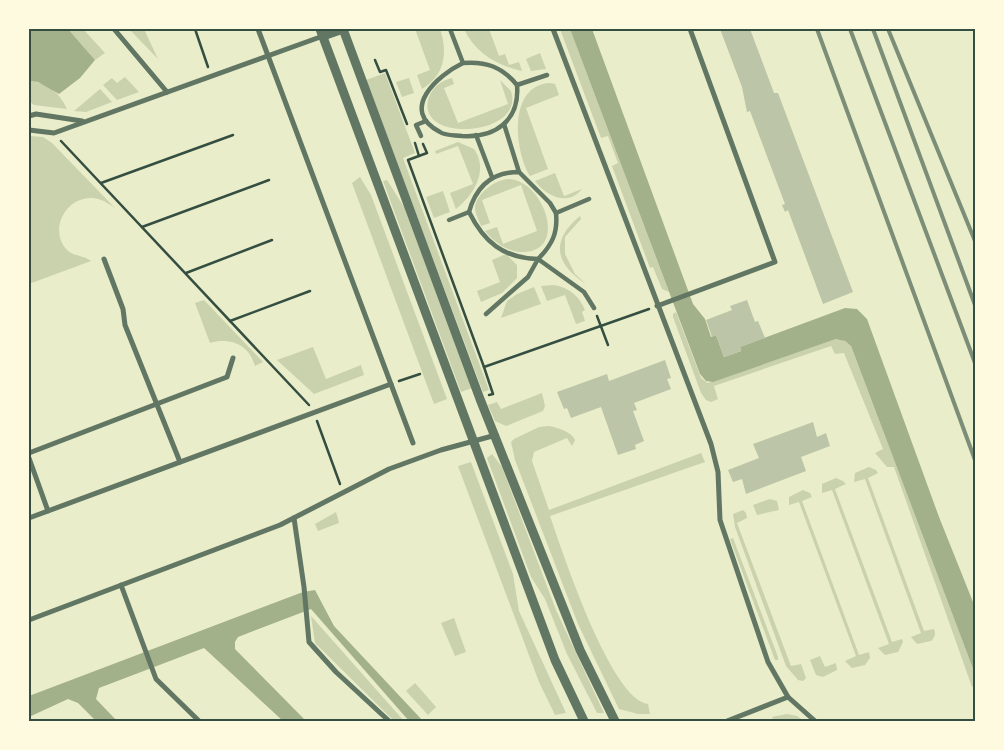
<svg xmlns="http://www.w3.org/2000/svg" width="1004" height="750" font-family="'IBM Plex Sans',sans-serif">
  <rect width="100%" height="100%" fill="#e9edc9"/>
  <!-- green -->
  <g fill="#cad2ad">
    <polygon points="68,29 83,29 105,53 95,60"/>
    <polygon points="129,29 144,29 158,59"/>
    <path d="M 415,29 L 440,29 C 448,53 445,75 422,89 L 417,75 L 430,70 Z"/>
    <path d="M 464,29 L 489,29 L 499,56 L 505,54 L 509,65 L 519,62 L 522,71 C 498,66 475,53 464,29 Z"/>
    <polygon points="560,29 570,29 669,292 662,289 653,267 650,268 612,166 618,163 608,136 601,138"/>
    <polygon points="540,53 546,69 531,71 526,59"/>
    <polygon points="385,73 415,153 403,158 489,390 483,392 366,80"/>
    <polygon points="125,77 139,92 117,100 103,85 112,78 117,83"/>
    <polygon points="409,78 414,93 402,97 396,82"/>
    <path d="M 452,78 L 454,84 L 444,88 L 458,123 L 508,104 L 500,80 L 511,91 C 526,137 413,144 429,97 C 433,87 442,80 452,78 Z"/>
    <path d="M 29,81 C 48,83 59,92 67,109 L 34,105 L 29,101 Z"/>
    <path d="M 550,83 L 555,84 L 559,95 L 526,108 L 548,169 L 530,176 C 514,150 508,85 550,83 Z"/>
    <polygon points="100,89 112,102 86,112 74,111"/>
    <path d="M 29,136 L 43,137 L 52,143 L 115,208 C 108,203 99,197 90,198 C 64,199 49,231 67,250 C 73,256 85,256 91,261 L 29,284 Z"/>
    <path d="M 458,142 L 474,149 C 489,170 474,195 456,209 L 450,193 L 473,184 L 458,146 L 436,154 L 435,151 Z"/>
    <path d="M 555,173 L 564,196 L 582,189 C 568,207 546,196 535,181 Z"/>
    <polygon points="360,177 371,195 447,399 434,404 352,183"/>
    <path d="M 508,179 C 544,179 570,254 521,252 C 506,251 494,242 485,231 L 497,227 L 503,244 L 537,231 L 521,185 L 482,200 L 490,223 L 481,226 C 479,220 475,214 475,207 C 477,193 495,180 508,179 Z"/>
    <polygon points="387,180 404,207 472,388 461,392 383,181"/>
    <polygon points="443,191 450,212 434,218 426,197"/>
    <path d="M 580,216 L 581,219 L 565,237 L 565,254 L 575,274 L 586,284 C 555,264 550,241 580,216 Z"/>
    <polygon points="506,254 517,265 517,278 502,293 481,302 477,291 500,282 492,260"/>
    <path d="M 554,285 C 570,288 579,296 585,310 L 582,312 L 585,321 L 576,324 L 565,295 L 547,301 L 541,286 Z"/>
    <polygon points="534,287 541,304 501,318 507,301 517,294"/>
    <path d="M 204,300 L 263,362 L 255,366 C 249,345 231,337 210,343 L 195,303 Z"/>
    <polygon points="676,312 701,378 708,383 836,339 841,338 851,346 975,674 975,686 972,687 894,467 887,467 875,453 883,449 844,353 835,354 831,346 714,386 718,399 711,402 706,400 701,393 673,317 673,314"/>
    <polygon points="313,347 326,379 361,365 364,375 314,394 277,360"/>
    <polygon points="542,393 545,406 543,411 506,426 495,421 488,405 497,402 501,409"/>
    <path d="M 549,426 C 558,428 571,431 575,440 L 572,446 L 567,438 L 534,452 L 532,461 L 549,510 L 701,453 L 705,462 L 550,516 C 562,551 611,700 648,704 L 650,714 L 638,714 L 619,709 L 578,624 L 515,460 L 511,442 L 514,439 L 539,427 Z"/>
    <polygon points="492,454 502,467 556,610 604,713 597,713 567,654 545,599 531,577 487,458"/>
    <polygon points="471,462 513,574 519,611 566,713 555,715 539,682 458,466"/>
    <path d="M 869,467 L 876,470 L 878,473 L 868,478 L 924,631 L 934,629 C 936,634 935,637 931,641 L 917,644 L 911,637 L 921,633 L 865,479 L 854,482 L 855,473 Z"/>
    <polygon points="836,478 843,481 846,484 835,489 892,642 902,639 903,642 898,652 885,655 878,648 889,644 832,490 822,493 822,484"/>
    <polygon points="803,490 810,493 812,497 802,501 859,655 869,652 870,658 865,665 852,668 845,661 856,656 799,502 789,505 789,497"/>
    <polygon points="770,499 777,501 779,510 757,515 753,505"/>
    <polygon points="743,510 746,513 747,518 737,523 791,666 801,664 806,678 803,681 798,680 786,666 735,527 733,514"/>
    <polygon points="336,512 339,523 318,531 315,524"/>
    <polygon points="733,538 778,657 778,660 775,660 730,539"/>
    <polygon points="311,616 404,721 394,721 315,643"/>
    <polygon points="454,618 466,652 455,656 441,623"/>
    <polygon points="820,656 825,667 836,663 837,670 823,677 816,675 810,660"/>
    <polygon points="415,683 436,707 428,715 406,691"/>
    <polygon points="787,714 797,716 804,721 774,721 772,717"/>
  </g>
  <!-- water -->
  <g fill="#a3b18a">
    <polygon points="29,29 68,29 95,60 80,78 59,94 38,82 29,81"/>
    <polygon points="570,29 592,29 693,304 705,319 711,337 716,335 724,357 741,351 740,347 845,308 857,309 867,319 939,517 975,607 975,674 851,346 845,341 836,339 713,382 706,381 700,374"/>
    <polygon points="315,590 334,626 423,721 409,721 311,609 238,637 235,642 235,649 306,721 283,721 204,648 99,688 96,699 117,721 96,721 78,703 68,699 29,717 29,696 303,592"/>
  </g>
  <!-- building -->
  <g fill="#bcc5a7">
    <polygon points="720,29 750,29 774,93 778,93 853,292 823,304 788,210 785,212 782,205 785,204 750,111 747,112 742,87"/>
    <polygon points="747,300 755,322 758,321 765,338 740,347 741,351 724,357 716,335 712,337 706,320 732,310 730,306"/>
    <polygon points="665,360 671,378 667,379 671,389 634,403 637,410 633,411 644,441 635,445 636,449 618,455 601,407 571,418 567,408 564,409 557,392 607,374 609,381"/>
    <polygon points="813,422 817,437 826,433 830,446 801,457 806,471 746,494 742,479 733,482 728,470 759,458 753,444"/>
  </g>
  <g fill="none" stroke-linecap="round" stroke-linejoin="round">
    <!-- path -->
    <g stroke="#344e41" stroke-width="2.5">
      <polyline points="195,29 208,67"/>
      <polyline points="375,60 380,72 386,70 407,124"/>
      <polyline points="61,141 309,405"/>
      <polyline points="415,143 419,156"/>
      <polyline points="423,144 427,153 408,160 484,367"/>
      <polyline points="101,183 233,135"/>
      <polyline points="142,227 269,180"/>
      <polyline points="186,273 272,240"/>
      <polyline points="597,316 608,345"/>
      <polyline points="230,321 310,291"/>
      <polyline points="399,381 420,374"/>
      <polyline points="489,395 493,394 484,367 649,309"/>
      <polyline points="317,421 340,484"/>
    </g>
    <!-- pedestrian -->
    <g stroke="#617663" stroke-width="4.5">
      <path d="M 450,29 L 463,63 C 438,75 398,110 440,132 C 446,136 454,135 462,136 C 496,138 520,120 517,85"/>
      <path d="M 463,63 C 486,61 502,67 517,85 L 547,75"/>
      <polyline points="504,124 519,172"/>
      <polyline points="476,135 492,177"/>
      <polyline points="421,136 416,125 426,121"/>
      <path d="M 556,213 C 558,233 552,245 538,259 L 584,292 L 594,308"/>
      <polyline points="449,220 469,212"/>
      <path d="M 486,314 L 528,277 L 538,259 C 503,258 484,242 469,212 C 476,187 491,172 519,172 L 550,203 L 556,213 L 589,199"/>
    </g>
    <!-- minor -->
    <g stroke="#617663" stroke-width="5">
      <polyline points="114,29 167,92"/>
      <polyline points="258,29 413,443"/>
      <polyline points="553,29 711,444 718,472 720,520 768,662 788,697 815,721"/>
      <polyline points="29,116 36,114 82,121"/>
      <polyline points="29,130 54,133 323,36"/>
      <polyline points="104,259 123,309 125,325 180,462"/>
      <polyline points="657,306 775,262 690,29"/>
      <polyline points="29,453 227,377 233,358"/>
      <polyline points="29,458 48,511"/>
      <polyline points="29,518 391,384"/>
      <polyline points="294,518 304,587 309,642 336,672 389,721"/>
      <polyline points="121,585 156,679 199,721"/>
      <polyline points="29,620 280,525 389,469 441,450 496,435"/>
      <polyline points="727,721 788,697"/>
    </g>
    <!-- tertiary -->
    <g stroke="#617663" stroke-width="9">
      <polyline points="320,29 555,660 584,721"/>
      <polyline points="343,29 480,399 580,650 615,721"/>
      <polyline points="323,36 343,29"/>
    </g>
    <!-- rail -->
    <g stroke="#7c8e77" stroke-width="4">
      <polyline points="817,29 975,460"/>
      <polyline points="850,29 975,363"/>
      <polyline points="873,29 975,305"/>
      <polyline points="888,29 975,241"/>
    </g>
  </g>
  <!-- border -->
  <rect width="1004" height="750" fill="none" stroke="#fefae0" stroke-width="60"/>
  <rect x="30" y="30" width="944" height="690" fill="none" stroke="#344e41" stroke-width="2"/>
</svg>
